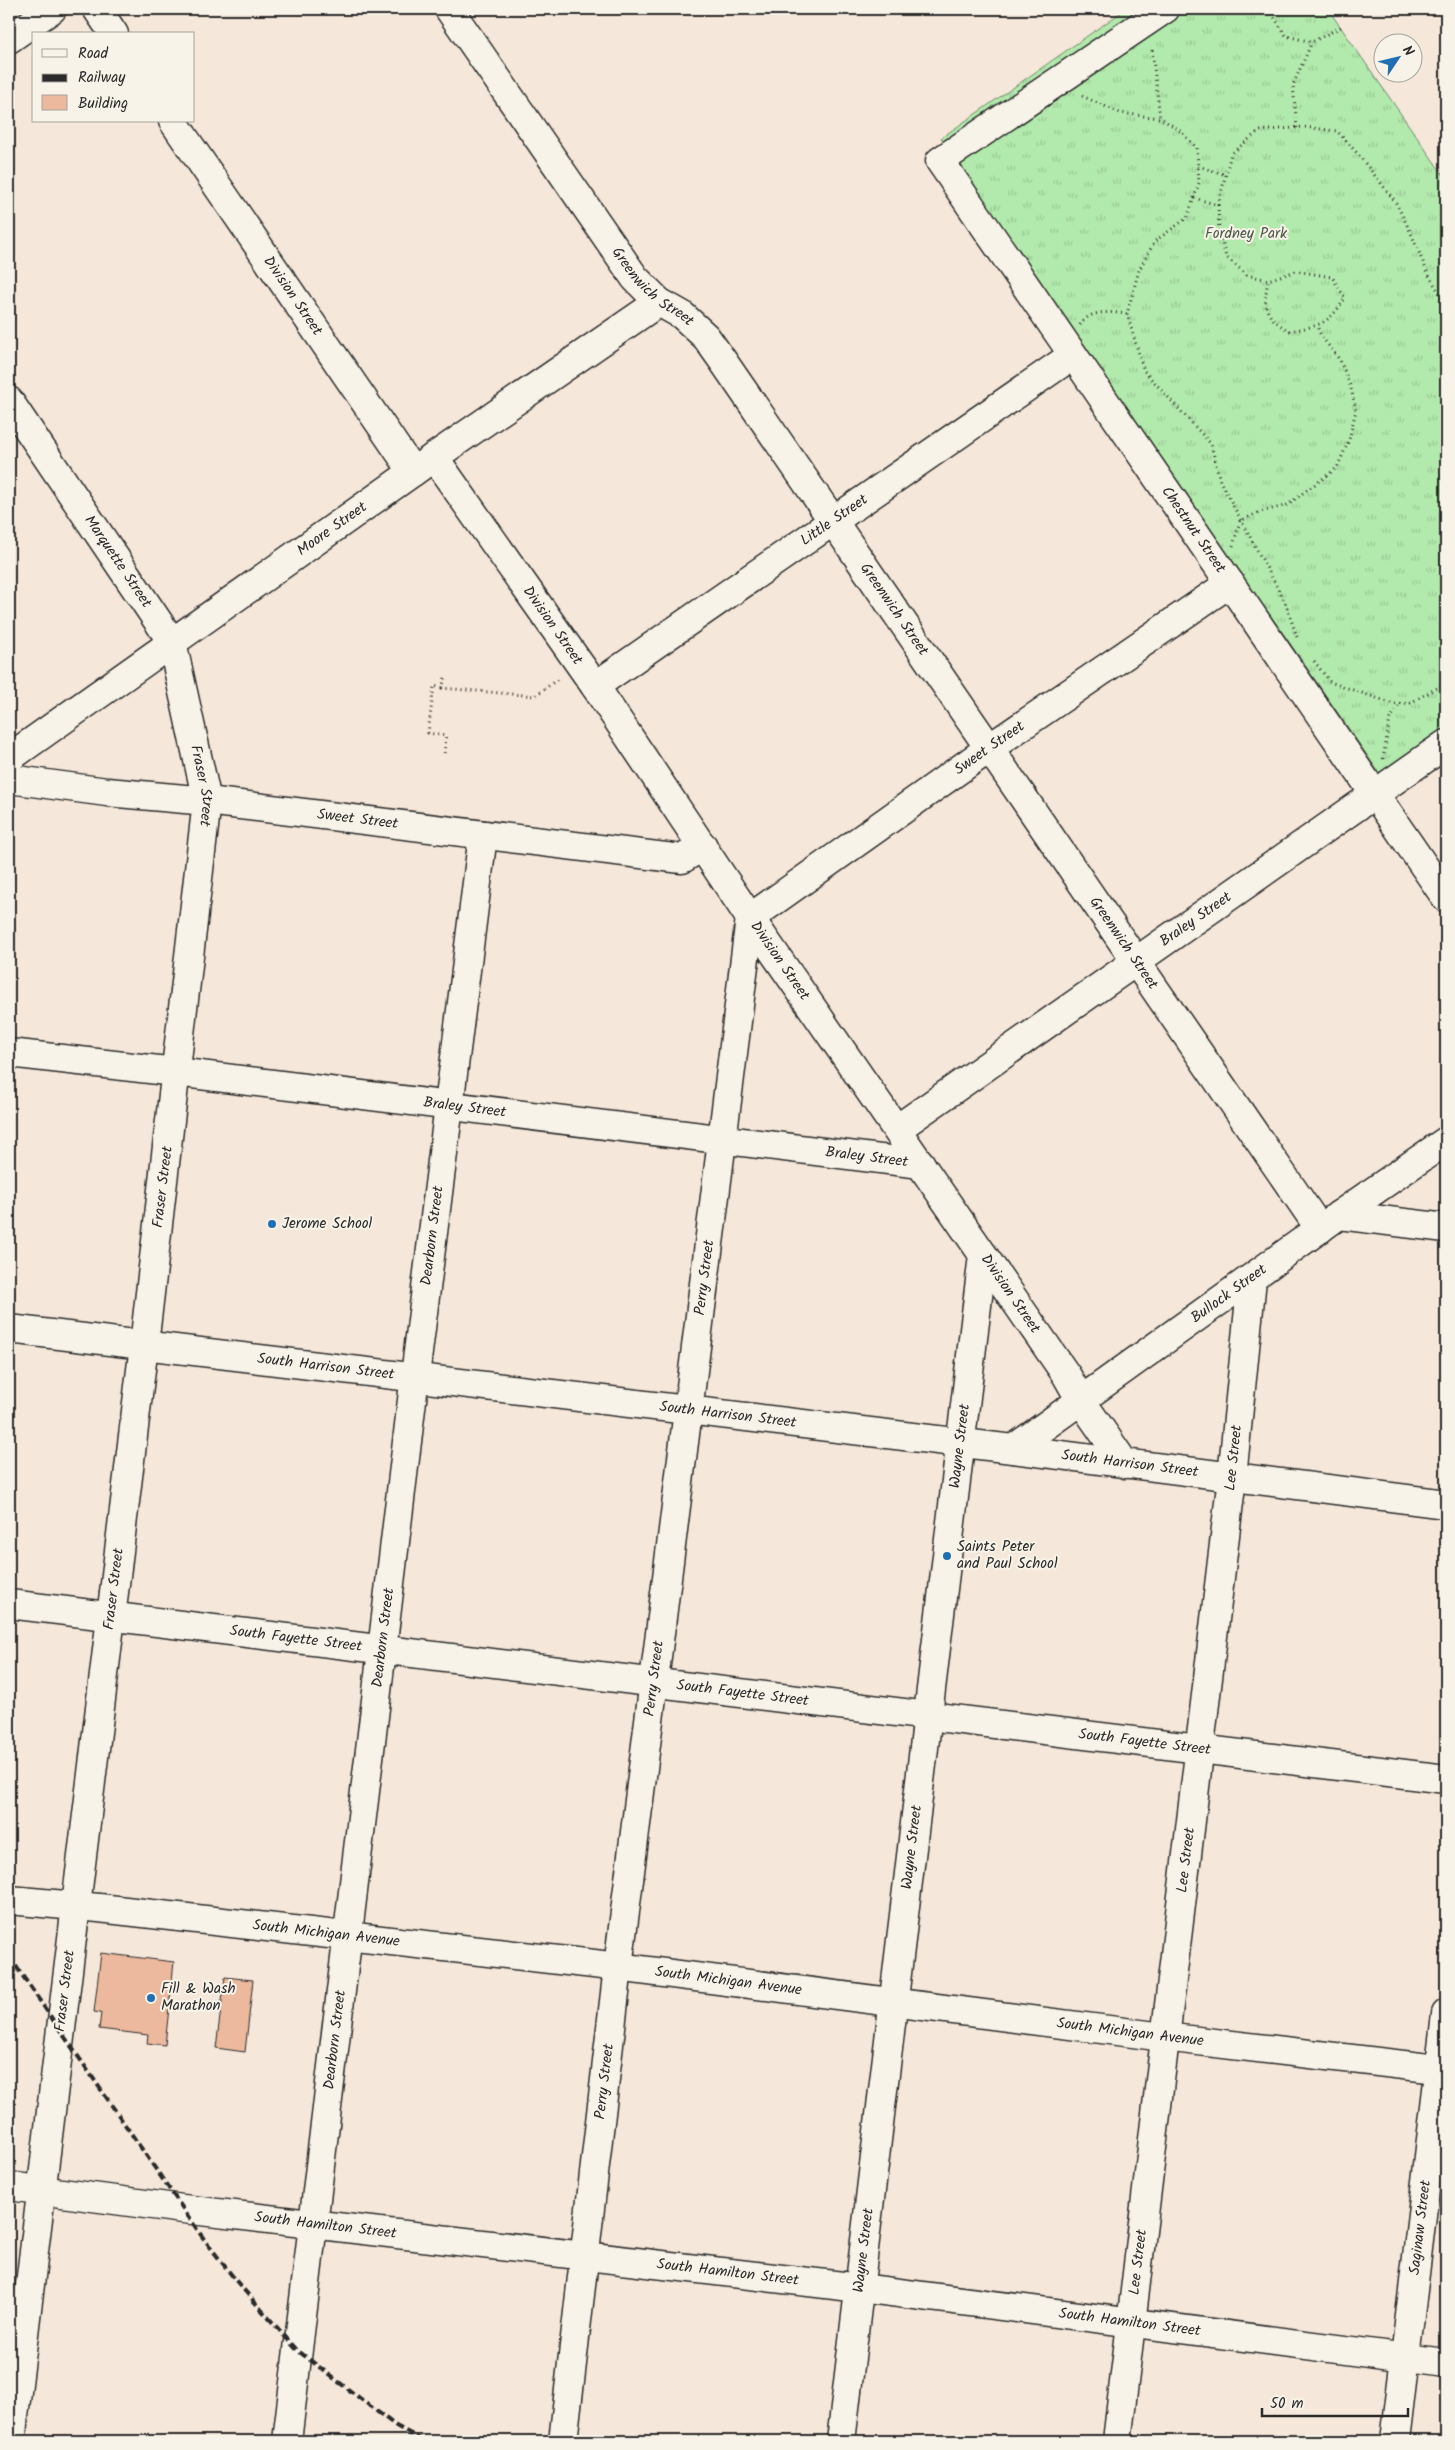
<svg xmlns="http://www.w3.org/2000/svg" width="1455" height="2450" font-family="Kalam,sans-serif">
  <defs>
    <pattern id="grass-tufts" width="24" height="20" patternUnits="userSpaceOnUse" patternTransform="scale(1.25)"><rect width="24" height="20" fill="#b2e9ac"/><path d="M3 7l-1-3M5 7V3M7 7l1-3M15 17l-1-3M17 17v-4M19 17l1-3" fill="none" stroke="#99c894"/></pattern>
  </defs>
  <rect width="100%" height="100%" fill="#f5e7d9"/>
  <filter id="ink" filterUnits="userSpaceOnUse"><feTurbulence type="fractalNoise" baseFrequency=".02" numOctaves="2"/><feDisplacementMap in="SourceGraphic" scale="10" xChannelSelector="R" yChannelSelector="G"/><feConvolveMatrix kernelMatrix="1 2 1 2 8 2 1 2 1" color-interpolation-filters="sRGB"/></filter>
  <g filter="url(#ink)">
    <!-- grass -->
    <polygon fill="url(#grass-tufts)" stroke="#6e8a6c" points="1126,9 1328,9 1446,179 1446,727 1380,774 941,138"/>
    <!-- building -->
    <g fill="#ecb99e" stroke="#2b2b2b">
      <polygon points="101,1953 174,1962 165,2045 147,2043 148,2035 99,2029 101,2013 94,2012"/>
      <polygon points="225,1977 253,1980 245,2052 216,2048"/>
    </g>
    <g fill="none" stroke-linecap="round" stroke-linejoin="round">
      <!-- minor casing -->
      <g stroke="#2b2b2b" stroke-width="31">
        <g id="minor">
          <polyline points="97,9 114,34"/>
          <path id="s1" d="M 449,9 L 635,278 L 659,302 L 682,315 L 706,337 L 723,361 L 1320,1229"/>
          <path id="s2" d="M 1165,9 L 940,161 L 1446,898"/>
          <polyline points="9,39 52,9"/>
          <path id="s3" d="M 173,121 L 413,472"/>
          <path id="s4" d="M 9,401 L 172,642 L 207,801 L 144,1345 L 11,2441"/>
          <path id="s5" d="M 434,457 L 595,686 L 750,918 L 1067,1376 L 1080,1399 L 1125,1464"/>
          <path id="s6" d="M 595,686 L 1073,355"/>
          <path id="s7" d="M 9,758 L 434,457 L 659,302"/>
          <path id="s8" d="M 9,779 L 107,792 L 207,801 L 682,859 L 703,846"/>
          <path id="s9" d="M 9,1053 L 176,1072 L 921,1164"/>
          <path id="s10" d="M 897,1129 L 1446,744"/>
          <polyline points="1339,1215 1446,1228"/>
          <path id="s11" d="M 9,1329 L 1013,1449 L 1446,1504"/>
          <path id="s12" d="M 1013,1449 L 1339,1215 L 1446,1141"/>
          <path id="s13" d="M 9,1604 L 1446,1779"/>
          <path id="s14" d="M 9,1900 L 99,1908 L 594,1964 L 1164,2037 L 1446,2070"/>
          <path id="s15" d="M 9,2186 L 183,2209 L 860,2288 L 1446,2363"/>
          <path id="s16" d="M 287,2441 L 412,1400 L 483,835"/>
          <path id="s17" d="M 563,2441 L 618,1967 L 750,918 L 991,747 L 1230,583"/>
          <path id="s18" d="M 841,2441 L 983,1255"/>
          <path id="s19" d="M 1117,2441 L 1232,1477 L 1252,1279"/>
          <path id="s20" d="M 1395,2441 L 1446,2014"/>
        </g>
      </g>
      <!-- path -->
      <g stroke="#2b2b2b" stroke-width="3" stroke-dasharray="1 4" stroke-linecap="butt">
        <polyline points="1269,9 1286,36 1312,42 1341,27"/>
        <polyline points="1152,50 1160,118"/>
        <polyline points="1082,96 1120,113 1160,118 1178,129 1197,148 1199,183 1187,218 1155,241 1139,270 1127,314 1144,371 1211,444 1220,481 1285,602 1297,637"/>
        <polyline points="1297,128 1293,85 1312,42"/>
        <polyline points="1198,166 1226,175"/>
        <polyline points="1194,198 1218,205 1231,154 1259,131 1304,127 1337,131 1357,153 1395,201 1411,233 1428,274 1446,304"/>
        <path d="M 1218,205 L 1219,232 L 1226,257 L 1247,275 L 1268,280 L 1296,271 L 1332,277 L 1345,298 C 1329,325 1318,326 1289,331 C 1264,315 1263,309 1268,280"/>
        <path d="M 1080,325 C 1090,309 1111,312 1127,314"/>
        <polyline points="1233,546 1240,521 1260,512 1288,505 1303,493 1337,468 1349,440 1356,410 1351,388 1340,360 1321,336 1317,326"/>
        <polyline points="1314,661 1330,682 1394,704 1410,703 1446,683"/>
        <polyline points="445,678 442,688 535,696 558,679"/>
        <polyline points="442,688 434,686 428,733 446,736 444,755"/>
        <polyline points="1383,759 1390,719 1400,704"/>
      </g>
      <!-- minor -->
      <use href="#minor" stroke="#f7f3e8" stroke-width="28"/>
      <!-- rail -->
      <polyline stroke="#2b2b2b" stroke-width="4" stroke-dasharray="8 4" stroke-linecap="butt" points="9,1956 201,2235 237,2282 297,2350 396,2426 424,2441"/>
    </g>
  </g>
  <!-- markers -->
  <g fill="#1f6fb2" stroke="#f7f3e8" stroke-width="2">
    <circle cx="272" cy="1224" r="5"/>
    <circle cx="947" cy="1556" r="5"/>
    <circle cx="151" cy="1998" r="5"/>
  </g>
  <g text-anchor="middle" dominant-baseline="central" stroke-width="4" stroke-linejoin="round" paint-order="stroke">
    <!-- park labels -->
    <g font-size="15" fill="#4d5a4b" stroke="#f7f3e8">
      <text x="1246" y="234">Fordney Park</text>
    </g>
    <!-- street labels -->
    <g font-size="15" fill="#2b2b2b" stroke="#f7f3e8">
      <text stroke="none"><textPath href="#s1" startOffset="346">Greenwich Street</textPath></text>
      <text stroke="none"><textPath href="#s3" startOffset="212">Division Street</textPath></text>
      <text stroke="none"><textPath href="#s6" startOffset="291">Little Street</textPath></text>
      <text stroke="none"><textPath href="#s7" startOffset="396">Moore Street</textPath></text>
      <text stroke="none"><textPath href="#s2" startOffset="719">Chestnut Street</textPath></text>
      <text stroke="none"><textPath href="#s4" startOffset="194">Marquette Street</textPath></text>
      <text stroke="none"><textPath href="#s1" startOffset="751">Greenwich Street</textPath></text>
      <text stroke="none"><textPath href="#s5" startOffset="206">Division Street</textPath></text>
      <text stroke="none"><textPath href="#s17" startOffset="1828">Sweet Street</textPath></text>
      <text stroke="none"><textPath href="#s4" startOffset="438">Fraser Street</textPath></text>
      <text stroke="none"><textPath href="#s8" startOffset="351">Sweet Street</textPath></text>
      <text stroke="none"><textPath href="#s10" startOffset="365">Braley Street</textPath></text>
      <text stroke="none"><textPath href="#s1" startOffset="1156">Greenwich Street</textPath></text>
      <text stroke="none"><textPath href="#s5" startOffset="611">Division Street</textPath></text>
      <text stroke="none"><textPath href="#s9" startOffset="459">Braley Street</textPath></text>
      <text stroke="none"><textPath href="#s9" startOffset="864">Braley Street</textPath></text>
      <text transform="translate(163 1187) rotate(-83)">Fraser Street</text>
      <text stroke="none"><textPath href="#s16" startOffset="1214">Dearborn Street</textPath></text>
      <text stroke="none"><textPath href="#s17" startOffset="1172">Perry Street</textPath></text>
      <text stroke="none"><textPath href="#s5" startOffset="1016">Division Street</textPath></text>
      <text stroke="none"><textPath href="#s12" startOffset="266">Bullock Street</textPath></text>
      <text stroke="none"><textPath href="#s11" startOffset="319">South Harrison Street</textPath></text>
      <text stroke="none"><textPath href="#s11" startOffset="724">South Harrison Street</textPath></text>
      <text stroke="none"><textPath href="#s18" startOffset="1002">Wayne Street</textPath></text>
      <text stroke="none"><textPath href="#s19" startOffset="990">Lee Street</textPath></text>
      <text stroke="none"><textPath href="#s11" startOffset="1129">South Harrison Street</textPath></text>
      <text transform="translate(114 1589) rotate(-83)">Fraser Street</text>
      <text stroke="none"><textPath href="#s16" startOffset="809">Dearborn Street</textPath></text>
      <text stroke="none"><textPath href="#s13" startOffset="289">South Fayette Street</textPath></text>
      <text stroke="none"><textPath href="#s17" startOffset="768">Perry Street</textPath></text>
      <text stroke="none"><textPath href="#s13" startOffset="739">South Fayette Street</textPath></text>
      <text stroke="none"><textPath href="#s13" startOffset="1144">South Fayette Street</textPath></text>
      <text stroke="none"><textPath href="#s18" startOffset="598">Wayne Street</textPath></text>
      <text stroke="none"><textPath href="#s19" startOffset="585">Lee Street</textPath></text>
      <text stroke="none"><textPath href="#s14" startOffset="319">South Michigan Avenue</textPath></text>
      <text stroke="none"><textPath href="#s14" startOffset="724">South Michigan Avenue</textPath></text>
      <text transform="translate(65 1991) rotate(-83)">Fraser Street</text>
      <text stroke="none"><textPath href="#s14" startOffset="1129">South Michigan Avenue</textPath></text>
      <text stroke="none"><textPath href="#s16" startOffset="404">Dearborn Street</textPath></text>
      <text stroke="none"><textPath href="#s17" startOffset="362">Perry Street</textPath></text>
      <text stroke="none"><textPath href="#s15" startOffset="319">South Hamilton Street</textPath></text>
      <text stroke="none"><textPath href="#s20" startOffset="215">Saginaw Street</textPath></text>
      <text stroke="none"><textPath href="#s18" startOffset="192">Wayne Street</textPath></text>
      <text stroke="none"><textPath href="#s19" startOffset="180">Lee Street</textPath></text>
      <text stroke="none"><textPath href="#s15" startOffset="724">South Hamilton Street</textPath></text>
      <text stroke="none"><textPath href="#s15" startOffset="1129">South Hamilton Street</textPath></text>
    </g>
    <!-- poi labels -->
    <g font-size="15" fill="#2b2b2b" stroke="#f7f3e8" text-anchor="start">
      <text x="282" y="1224">Jerome School</text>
      <text x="957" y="1547">Saints Peter<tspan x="957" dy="17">and Paul School</tspan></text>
      <text x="161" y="1989">Fill &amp; Wash<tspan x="161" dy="17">Marathon</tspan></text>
    </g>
  </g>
  <!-- margin -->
  <rect width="1455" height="2450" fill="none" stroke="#f7f3e8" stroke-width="30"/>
  <rect x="15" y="15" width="1425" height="2420" fill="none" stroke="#2b2b2b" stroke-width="2" filter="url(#ink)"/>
  <!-- legend -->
  <rect x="32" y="32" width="162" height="90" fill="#f7f3e8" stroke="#a5a39c"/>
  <rect x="42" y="49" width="25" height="8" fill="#f7f3e8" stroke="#a5a39c"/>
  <text x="78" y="58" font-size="15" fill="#2b2b2b">Road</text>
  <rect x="42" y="74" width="25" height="8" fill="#2b2b2b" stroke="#a5a39c"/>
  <text x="78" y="82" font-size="15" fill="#2b2b2b">Railway</text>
  <rect x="42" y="95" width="25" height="15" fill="#ecb99e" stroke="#a5a39c"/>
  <text x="78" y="108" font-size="15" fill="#2b2b2b">Building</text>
  <!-- north arrow -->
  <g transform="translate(1398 58) rotate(55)"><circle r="24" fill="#f7f3e8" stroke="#a5a39c"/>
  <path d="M0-4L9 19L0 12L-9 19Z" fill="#1f6fb2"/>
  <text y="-8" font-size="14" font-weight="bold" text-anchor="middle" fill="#2b2b2b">N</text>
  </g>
  <!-- scale -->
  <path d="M1262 2408v8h146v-8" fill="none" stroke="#2b2b2b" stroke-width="2.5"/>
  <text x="1270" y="2408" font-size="15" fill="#2b2b2b" stroke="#f7f3e8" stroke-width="4" paint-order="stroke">50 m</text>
</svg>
